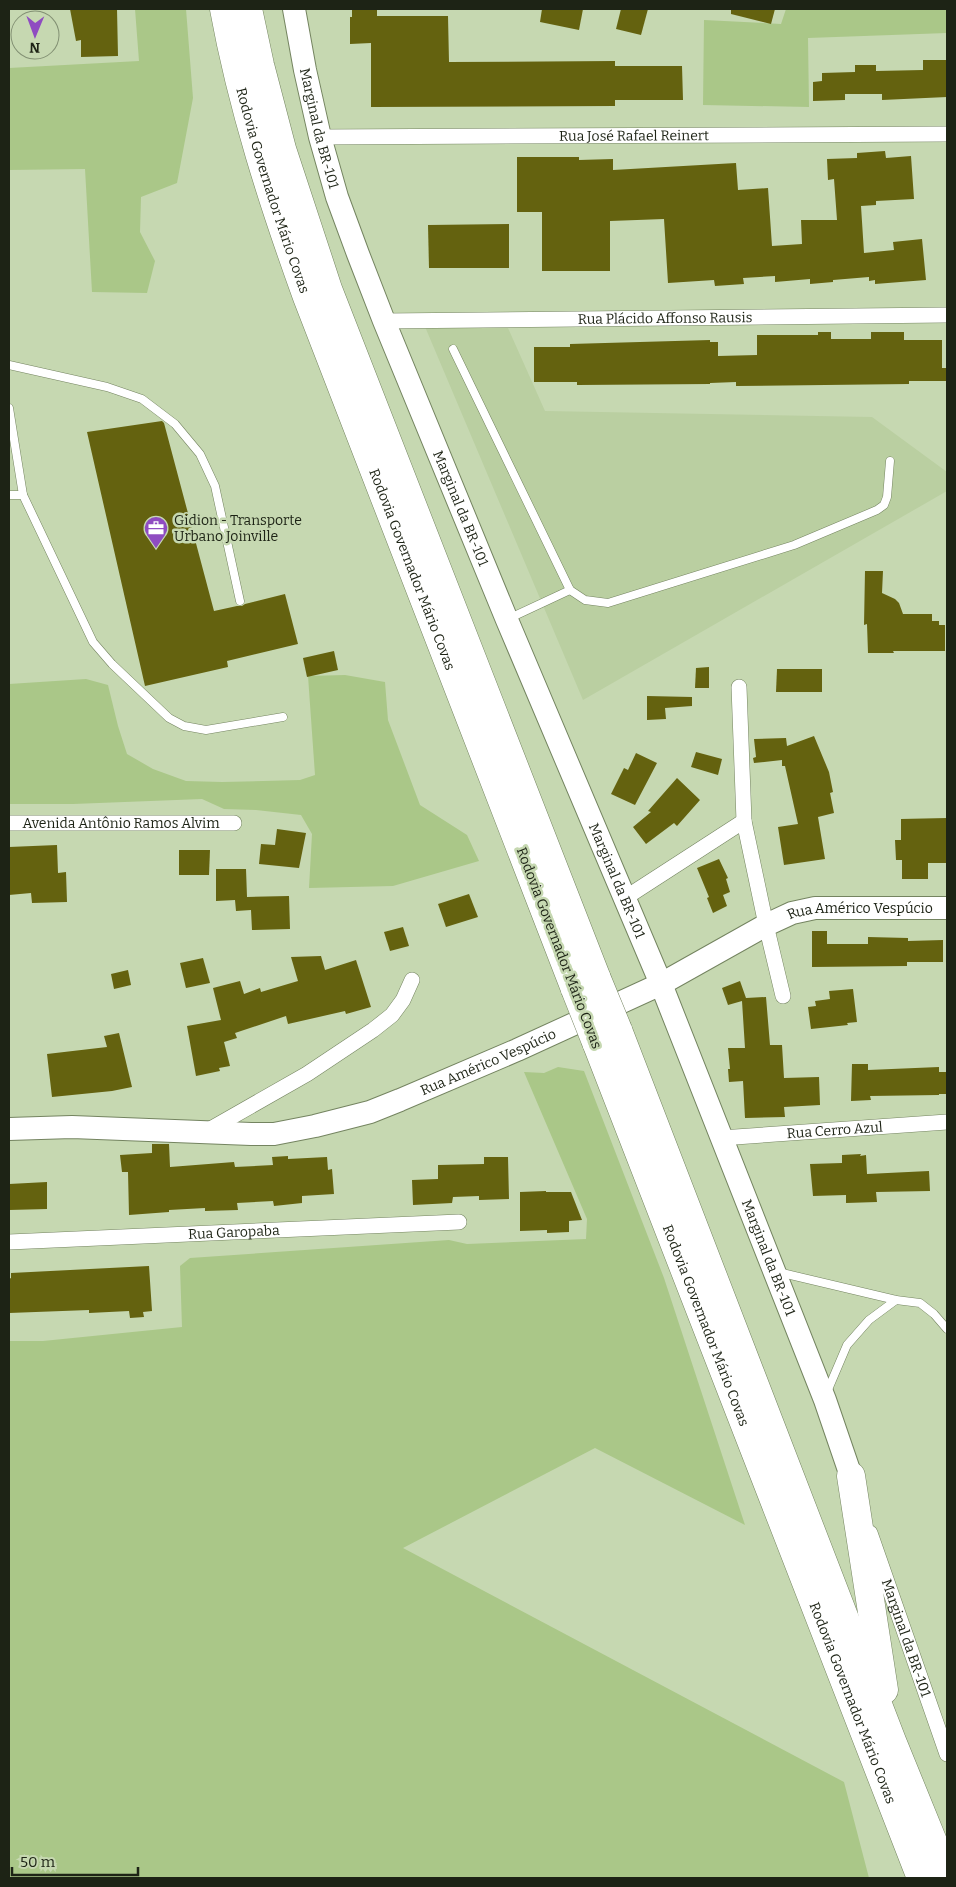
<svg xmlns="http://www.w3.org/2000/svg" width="956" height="1887" font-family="Bitter,serif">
  <rect width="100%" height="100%" fill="#c6d8b1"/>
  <!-- built -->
  <polygon fill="#bacfa1" points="423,322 508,328 545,411 872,417 947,472 947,491 583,700"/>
  <!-- green -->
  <g fill="#aac788">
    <polygon points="135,9 186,9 193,98 177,183 141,197 140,232 155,261 147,293 92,292 85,169 9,170 9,68 139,61"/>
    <polygon points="786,9 947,9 947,33 808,38 809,107 703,105 704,20 781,24"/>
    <polygon points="345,675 385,682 388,720 420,805 467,835 479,861 393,886 309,888 312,834 301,815 256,810 224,809 202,799 73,804 9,804 9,684 86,679 108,685 118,726 127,754 153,769 186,781 222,782 300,780 315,775 308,676"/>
    <polygon points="558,1067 584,1071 664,1278 745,1525 595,1448 403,1548 844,1782 869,1878 9,1878 9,1341 43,1341 182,1327 180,1266 190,1258 449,1240 467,1244 586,1239 587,1219 524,1072 544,1073"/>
  </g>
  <!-- building -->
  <g fill="#64620f">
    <polygon points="70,9 117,9 118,56 81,57 81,40 76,41"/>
    <polygon points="352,9 377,9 377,16 448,16 449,62 615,61 615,66 682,66 683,100 615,100 615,106 371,107 371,43 350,44 350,17 352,17"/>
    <polygon points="542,9 583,9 579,30 540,22"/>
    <polygon points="621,9 648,9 641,35 616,29"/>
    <polygon points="731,9 775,9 771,24 731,14"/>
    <polygon points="923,60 947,60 947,97 882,100 882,94 845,94 845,100 813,101 813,82 822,81 822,73 855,72 855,65 876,65 876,71 923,70"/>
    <polygon points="885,151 886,158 911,156 914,199 876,201 876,205 861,206 864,253 894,250 893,242 922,239 926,280 875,284 875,280 869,281 869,277 833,280 833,282 810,284 810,279 775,282 775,276 743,278 744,284 715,286 714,280 668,283 664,219 610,221 610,271 542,271 542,212 517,212 517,157 579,157 579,160 613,159 613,170 736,163 738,190 768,188 772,246 802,244 801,220 837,220 834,179 828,180 827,159 857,158 857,153"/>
    <polygon points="509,224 509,268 429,268 428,225"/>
    <polygon points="818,332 831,332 831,339 871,339 871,332 904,332 904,340 942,340 942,368 947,368 947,381 909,381 909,384 736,386 736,382 710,383 710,384 577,385 577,382 534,382 534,347 570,347 570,344 710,340 710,342 718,342 718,356 757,355 757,335 818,335"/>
    <polygon points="162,421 164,423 214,611 237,606 242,606 245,604 285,594 298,644 227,661 228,667 145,686 87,432"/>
    <polygon points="865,571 883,571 882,593 895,599 899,603 903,614 932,614 932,621 939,621 939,625 945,625 945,651 893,651 894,653 868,653 867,624 864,625"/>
    <polygon points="334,651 338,670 307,677 303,658"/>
    <polygon points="709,667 709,688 695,688 696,668"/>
    <polygon points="777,669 822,669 822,692 776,692"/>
    <polygon points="647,696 692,697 692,706 665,708 666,719 647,720"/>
    <polygon points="814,736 829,772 833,792 830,793 834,813 818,817 825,859 784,865 778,827 798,824 785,766 782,766 782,760 754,763 753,758 756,757 754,739 786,738 787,746"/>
    <polygon points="696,752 722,759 718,775 691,767"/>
    <polygon points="636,753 657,763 635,805 611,794 624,768 628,770"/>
    <polygon points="677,778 700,800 677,826 674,823 646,844 633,827 651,812 648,811"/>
    <polygon points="947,818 947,863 928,863 928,879 902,879 902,860 896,860 895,840 901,840 901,819"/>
    <polygon points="277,829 306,833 299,868 259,864 261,844 275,845"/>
    <polygon points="57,845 58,873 66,872 67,902 32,903 31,893 9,895 9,847"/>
    <polygon points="179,850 210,850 209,875 179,875"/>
    <polygon points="719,859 728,878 726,879 730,892 723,895 727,906 713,913 707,898 709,897 697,868"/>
    <polygon points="216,869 246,869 247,897 289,896 290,929 252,930 251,910 236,911 235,900 216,901"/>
    <polygon points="469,894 478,917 446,927 438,904"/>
    <polygon points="403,927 409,946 390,951 384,932"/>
    <polygon points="812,931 827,931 827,944 868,944 868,937 908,938 908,941 943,940 943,962 907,962 907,966 812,967"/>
    <polygon points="321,956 325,970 356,960 371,1007 346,1014 345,1011 288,1024 286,1016 235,1033 237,1038 224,1042 230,1066 219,1068 220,1071 196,1076 187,1026 221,1020 213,988 240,981 244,994 260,988 261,992 298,981 291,957"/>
    <polygon points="203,958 210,983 186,988 180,963"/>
    <polygon points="128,970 131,985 114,989 111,974"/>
    <polygon points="740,981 746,998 766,997 770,1045 782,1045 784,1078 819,1077 820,1105 784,1107 785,1117 745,1118 743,1081 729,1082 728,1069 730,1069 728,1048 745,1048 742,1001 728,1005 722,988"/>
    <polygon points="853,989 857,1022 847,1023 848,1025 811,1029 808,1007 816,1006 815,1001 830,999 829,991"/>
    <polygon points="119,1033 132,1087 112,1091 52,1097 47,1054 107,1047 104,1036"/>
    <polygon points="852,1064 868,1064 868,1070 939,1067 939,1072 947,1072 947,1094 939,1094 939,1095 870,1096 871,1100 851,1101"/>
    <polygon points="152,1144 169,1144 170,1167 234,1162 235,1167 273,1165 272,1157 288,1156 288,1159 327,1157 328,1170 332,1169 334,1194 302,1196 302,1203 274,1206 273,1201 237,1203 238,1210 205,1211 205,1208 169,1210 169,1212 129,1215 128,1172 122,1172 120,1155 152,1153"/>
    <polygon points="861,1154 860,1156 866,1155 867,1174 929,1171 930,1191 876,1192 877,1202 846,1203 846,1195 813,1196 810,1164 842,1163 842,1155"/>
    <polygon points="484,1157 508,1157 509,1199 479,1200 479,1196 453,1197 452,1203 413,1205 412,1180 438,1179 438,1165 484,1164"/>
    <polygon points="47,1182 47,1209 9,1210 9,1184"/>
    <polygon points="546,1191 546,1192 571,1192 582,1220 569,1221 569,1232 547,1233 547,1230 520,1231 520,1192"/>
    <polygon points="149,1266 152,1311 143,1312 144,1317 130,1318 129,1311 89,1313 89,1310 9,1313 9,1279 11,1278 11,1273"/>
  </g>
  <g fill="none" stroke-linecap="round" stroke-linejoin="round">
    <!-- lane casing -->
    <g stroke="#748460" stroke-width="9">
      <g id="lane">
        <polyline points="453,349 570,590 585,600 608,603 794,545 877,510 884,505 887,497 890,461"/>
        <polyline points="9,365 107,387 142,399 175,424 200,454 215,486 240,601"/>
        <polyline points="9,408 23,495 93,642 112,664 169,718 184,726 206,730 283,717"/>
        <polyline points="9,495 23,495"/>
        <polyline points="508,619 570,590"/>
        <polyline points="778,1272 896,1300 920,1303 934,1314 947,1329"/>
        <polyline points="827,1392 847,1345 869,1320 896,1300"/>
      </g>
    </g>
    <!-- street casing -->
    <g stroke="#748460" stroke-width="16">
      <g id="street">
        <path id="s1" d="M 320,137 L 947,134"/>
        <path id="s2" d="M 384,321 L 947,315"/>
        <polyline points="739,687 744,821 766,925 783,996"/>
        <path id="s3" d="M 9,823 L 234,823"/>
        <polyline points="625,898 744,821"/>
        <polyline points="207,1131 307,1074 373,1030 392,1015 403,1000 412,980"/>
        <path id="s4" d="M 721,1138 L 947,1122"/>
        <path id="s5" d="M 9,1242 L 459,1222"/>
        <path id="s6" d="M 870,1533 L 947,1754"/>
      </g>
    </g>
    <!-- secondary casing -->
    <g stroke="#748460" stroke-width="24">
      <g id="secondary">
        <path id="s7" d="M 294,9 L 305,70 L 320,137 L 337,197 L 358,254 L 384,321 L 507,620 L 661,984 L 825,1400 L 851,1476"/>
        <path id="s8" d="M 9,1129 L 72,1127 L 251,1134 L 274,1134 L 315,1126 L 370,1112 L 400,1100 L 517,1050 L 661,984 L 766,925 L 792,913 L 815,908 L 947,908"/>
      </g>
    </g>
    <!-- highway casing -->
    <g stroke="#748460" stroke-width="29">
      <g id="highway">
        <path id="s9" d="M 224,9 C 242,107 273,203 307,297 L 575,989"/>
        <polyline points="248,9 260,65 282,149 328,289 597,979"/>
        <polyline points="618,1030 892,1741 947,1876"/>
        <path id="s10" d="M 596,1042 L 921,1878"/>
        <polyline points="851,1476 884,1690"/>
      </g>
    </g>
    <!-- lane -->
    <use href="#lane" stroke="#fff" stroke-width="8"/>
    <!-- street -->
    <use href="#street" stroke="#fff" stroke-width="15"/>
    <!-- secondary -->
    <use href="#secondary" stroke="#fff" stroke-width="22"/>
    <!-- highway -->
    <use href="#highway" stroke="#fff" stroke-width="28"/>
    <!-- highway-bridge casing -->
    <g stroke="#748460" stroke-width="29" stroke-linecap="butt">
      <g id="highway-bridge">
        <polyline points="597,979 618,1030"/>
        <polyline points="575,989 596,1042"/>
      </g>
    </g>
    <!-- highway-bridge -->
    <use href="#highway-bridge" stroke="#fff" stroke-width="28"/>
  </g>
  <!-- icons -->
  <defs>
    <g id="office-pin" transform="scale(1.25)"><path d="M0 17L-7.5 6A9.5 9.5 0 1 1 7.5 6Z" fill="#8f4cc1" stroke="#c6d8b1"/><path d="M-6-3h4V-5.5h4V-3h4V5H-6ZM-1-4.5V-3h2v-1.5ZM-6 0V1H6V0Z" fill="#fff"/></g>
  </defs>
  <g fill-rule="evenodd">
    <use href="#office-pin" x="156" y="528"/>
  </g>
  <g text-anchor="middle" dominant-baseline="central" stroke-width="5" stroke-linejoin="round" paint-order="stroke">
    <!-- street labels -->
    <g font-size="14" fill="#1d2315" stroke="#c6d8b1">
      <text stroke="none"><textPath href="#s7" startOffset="122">Marginal da BR-101</textPath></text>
      <text stroke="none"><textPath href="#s1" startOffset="314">Rua José Rafael Reinert</textPath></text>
      <text stroke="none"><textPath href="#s9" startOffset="188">Rodovia Governador Mário Covas</textPath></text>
      <text stroke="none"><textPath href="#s2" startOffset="281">Rua Plácido Affonso Rausis</textPath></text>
      <text stroke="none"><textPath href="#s7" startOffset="528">Marginal da BR-101</textPath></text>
      <text stroke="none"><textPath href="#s9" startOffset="592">Rodovia Governador Mário Covas</textPath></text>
      <text stroke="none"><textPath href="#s3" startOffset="112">Avenida Antônio Ramos Alvim</textPath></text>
      <text stroke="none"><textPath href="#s7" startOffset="932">Marginal da BR-101</textPath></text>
      <text stroke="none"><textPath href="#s8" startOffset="899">Rua Américo Vespúcio</textPath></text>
      <text transform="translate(559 948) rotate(69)">Rodovia Governador Mário Covas</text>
      <text stroke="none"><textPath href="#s8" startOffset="492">Rua Américo Vespúcio</textPath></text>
      <text stroke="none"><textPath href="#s4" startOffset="114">Rua Cerro Azul</textPath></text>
      <text stroke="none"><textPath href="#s5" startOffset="225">Rua Garopaba</textPath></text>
      <text stroke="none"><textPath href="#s7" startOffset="1338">Marginal da BR-101</textPath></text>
      <text stroke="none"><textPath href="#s10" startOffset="304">Rodovia Governador Mário Covas</textPath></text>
      <text stroke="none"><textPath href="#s6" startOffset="111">Marginal da BR-101</textPath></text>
      <text stroke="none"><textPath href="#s10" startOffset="709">Rodovia Governador Mário Covas</textPath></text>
    </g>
    <!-- poi labels -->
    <g font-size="14" fill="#1d2315" stroke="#c6d8b1" text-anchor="start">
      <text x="174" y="520">Gidion - Transporte<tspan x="174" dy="16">Urbano Joinville</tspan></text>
    </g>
  </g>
  <!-- border -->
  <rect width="956" height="1887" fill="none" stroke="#1d2315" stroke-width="20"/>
  <!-- north arrow -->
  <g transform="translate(35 35) rotate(181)"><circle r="24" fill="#c6d8b1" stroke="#829073"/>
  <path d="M0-4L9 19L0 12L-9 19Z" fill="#8f4cc1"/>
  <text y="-8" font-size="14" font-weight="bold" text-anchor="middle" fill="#1d2315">N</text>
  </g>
  <!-- scale -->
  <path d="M12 1867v8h126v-8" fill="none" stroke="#1d2315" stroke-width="2.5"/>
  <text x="20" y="1867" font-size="15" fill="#1d2315" stroke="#c6d8b1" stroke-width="4" paint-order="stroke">50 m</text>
</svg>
